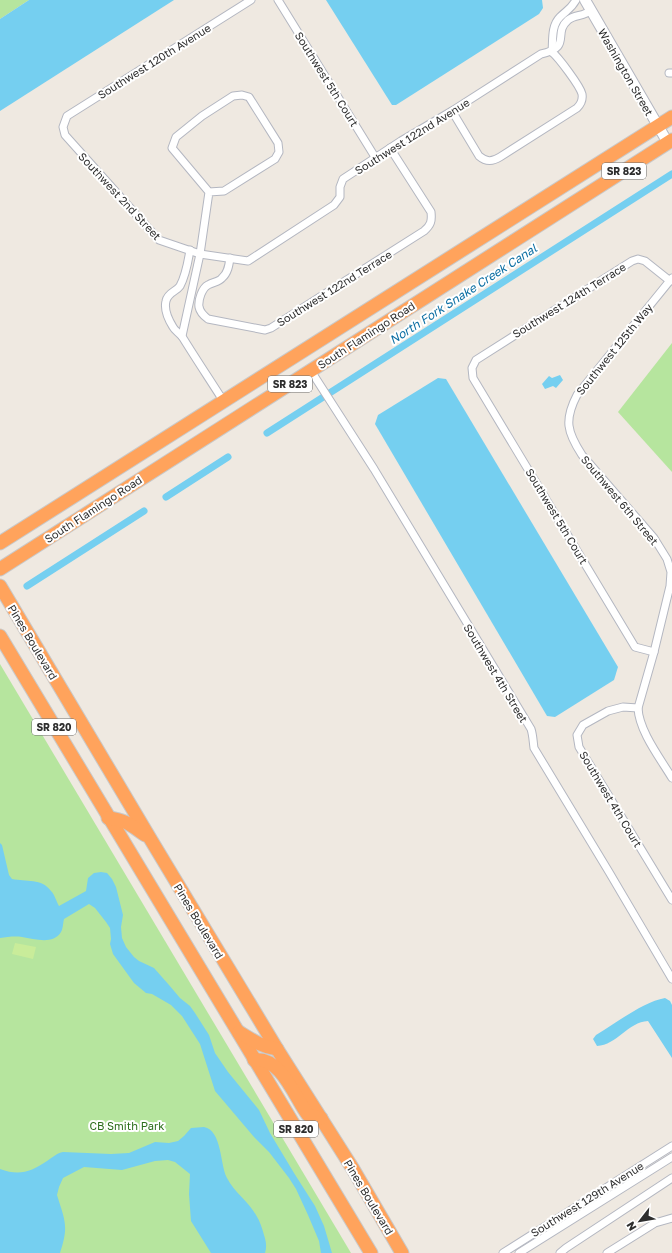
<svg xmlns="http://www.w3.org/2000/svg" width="672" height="1253" font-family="'Golos Text',sans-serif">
  <rect width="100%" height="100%" fill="#efe9e1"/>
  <!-- green -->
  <g fill="#b6e59e">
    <polygon points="0,0 29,0 0,19"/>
    <polygon points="672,343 672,472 618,412"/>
    <polygon points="0,664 351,1253 0,1253"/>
  </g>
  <!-- pitch -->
  <polygon fill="#c9ec9a" points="15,943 36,947 33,959 12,954"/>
  <!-- water -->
  <g fill="#75cff0">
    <polygon points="29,0 174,0 0,111 0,19"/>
    <polygon points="326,0 542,0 543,8 539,14 396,105 392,105"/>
    <polygon points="560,375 563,380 556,388 553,386 545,389 542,384 549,376 552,378"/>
    <polygon points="438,378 446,379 618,667 614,680 555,717 547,716 375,424 378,415"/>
    <path d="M 0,843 L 2,845 L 9,875 L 12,879 C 26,882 42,878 51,891 C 55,895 56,901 59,906 L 86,891 L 88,878 L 94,873 L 101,872 L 107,873 L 112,879 L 116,887 L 123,915 L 121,927 L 122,938 L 126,947 L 134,957 L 139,961 L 154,968 L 169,985 L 180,998 L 190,1006 L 195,1013 L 209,1035 L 215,1053 L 228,1072 L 259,1110 L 270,1133 L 294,1173 L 315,1206 L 324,1226 L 332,1253 L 321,1253 L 319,1241 L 308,1215 L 296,1189 L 289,1178 L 269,1152 L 254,1137 L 215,1091 L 200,1044 L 182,1016 L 171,1005 L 152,994 L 146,993 L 134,983 L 113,954 L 110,944 L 111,939 L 110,928 L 106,922 L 95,908 L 89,904 L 64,919 C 63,923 63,929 61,932 C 53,945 35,939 22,937 C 15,936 7,937 0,938 Z"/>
    <path d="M 665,998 L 670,1001 L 672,1005 L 672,1058 L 648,1021 C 628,1022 617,1045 597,1046 L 593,1039 L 596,1035 C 616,1023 643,1002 665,998 Z"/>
    <path d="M 204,1127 C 222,1130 220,1165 227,1178 C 234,1192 248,1201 256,1215 C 260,1221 262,1228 264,1235 C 266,1241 267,1247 265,1253 L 211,1253 L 191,1221 L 189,1194 L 190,1174 L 175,1162 L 168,1160 L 155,1161 L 122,1170 L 84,1167 L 63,1178 L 59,1187 L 57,1195 C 65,1221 69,1226 60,1253 L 0,1253 L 0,1169 C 19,1176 31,1172 47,1161 C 53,1157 57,1153 63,1152 L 111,1154 L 129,1153 L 155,1142 L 169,1143 L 178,1141 L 184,1136 L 191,1128 Z"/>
  </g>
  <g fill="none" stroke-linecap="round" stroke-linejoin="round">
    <!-- canal -->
    <g stroke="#75cff0" stroke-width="7">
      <polyline points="267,433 672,174"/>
      <polyline points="166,497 228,457"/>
      <polyline points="27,586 144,511"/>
    </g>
    <!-- street casing -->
    <g stroke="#b4b7c1" stroke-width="9">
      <g id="street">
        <path d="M 251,0 L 67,116 L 63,127 L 65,135 L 159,240 L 200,254 L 248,261 L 334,205 L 340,197 L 340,187 L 343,179 L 401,141 L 452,111 L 541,54 C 573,47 552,34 568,20 C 575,14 584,17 591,10"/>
        <polyline points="278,0 375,157"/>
        <path d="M 552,52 C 553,40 551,26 560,17 C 567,10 571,9 576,0"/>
        <polyline points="669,73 672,73"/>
        <path d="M 452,111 L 479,156 C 486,162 492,162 500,157 L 577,108 C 581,104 583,100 582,94 C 580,86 559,58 552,52"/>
        <path d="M 190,250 C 188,262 186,275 180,286 C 176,292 168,292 166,301 C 164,309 168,319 173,327 C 175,331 180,333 183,338 C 196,359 210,380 224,402"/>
        <path d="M 230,258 C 229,265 228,273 222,278 C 219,282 213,282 208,285 C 202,288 198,300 199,307 C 200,312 204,316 208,319 L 265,330 L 271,328 L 424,231 C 431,225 432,221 431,212 L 390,148"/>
        <path d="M 672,278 L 577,395 C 564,420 567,432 582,455 L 654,538 L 667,559 L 671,572 L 670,586 L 654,652 L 638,708 C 639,731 660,758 672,778"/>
        <polyline points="182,336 200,254 209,192 224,191 275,159 279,152 278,143 249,97 242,95 233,96 202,116 176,137 172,148 209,192"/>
        <path d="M 311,371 L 374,469 L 531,729 C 533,735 533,741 534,748 L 609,872 L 672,979"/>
        <polyline points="654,652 635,647 473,378 472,368 476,360 632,261 638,259 645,261 670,281"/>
        <polyline points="638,708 623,707 608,711 583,725 577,735 579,747 672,900"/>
        <polyline points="503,1253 672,1146"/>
        <polyline points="519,1253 672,1157"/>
        <polyline points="560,1253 566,1248 672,1178"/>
        <polyline points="607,1253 655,1223 672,1218"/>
      </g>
    </g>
    <!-- secondary casing -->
    <g stroke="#b4b7c1" stroke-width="12">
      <polyline id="secondary" points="585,0 668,143"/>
    </g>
    <!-- highway casing -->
    <g stroke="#c9c9c9" stroke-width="15">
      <g id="highway">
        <polyline points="0,543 672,117"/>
        <polyline points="0,569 672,140"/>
        <polyline points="0,586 151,840 277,1049 353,1169 402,1253"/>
        <polyline points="0,636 371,1253"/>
        <path d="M 108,818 C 126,820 131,825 145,835"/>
        <path d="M 239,1032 C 252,1040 262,1047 277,1049"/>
        <path d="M 254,1060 C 281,1056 295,1098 308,1115 L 321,1118"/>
      </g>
    </g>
    <!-- street -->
    <use href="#street" stroke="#fff" stroke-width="7"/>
    <!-- secondary -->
    <use href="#secondary" stroke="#fff" stroke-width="10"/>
    <!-- highway -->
    <use href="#highway" stroke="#ffa35c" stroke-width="13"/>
  </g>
  <g text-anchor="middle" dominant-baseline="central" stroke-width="4" stroke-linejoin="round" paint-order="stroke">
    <!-- shield labels -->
    <g fill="#fff" stroke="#6d6d6d" stroke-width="1">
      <rect x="602" y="163" width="44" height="16" rx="3"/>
      <rect x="268" y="376" width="44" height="16" rx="3"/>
      <rect x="32" y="719" width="44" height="16" rx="3"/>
      <rect x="274" y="1121" width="44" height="16" rx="3"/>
    </g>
    <g font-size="10" font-weight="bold" fill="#2e2e2e">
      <text x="624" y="171">SR 823</text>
      <text x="290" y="384">SR 823</text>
      <text x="54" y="727">SR 820</text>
      <text x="296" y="1129">SR 820</text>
    </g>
    <!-- street labels -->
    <g font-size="11" fill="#2e2e2e" stroke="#fff">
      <text transform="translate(154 61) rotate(-32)">Southwest 120th Avenue</text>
      <text transform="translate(626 72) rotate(60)">Washington Street</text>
      <text transform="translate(327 79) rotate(58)">Southwest 5th Court</text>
      <text transform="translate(412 136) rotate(-32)">Southwest 122nd Avenue</text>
      <text transform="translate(120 196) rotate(47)">Southwest 2nd Street</text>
      <text transform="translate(334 288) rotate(-32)">Southwest 122nd Terrace</text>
      <text transform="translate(569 300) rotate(-32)">Southwest 124th Terrace</text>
      <text transform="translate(366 335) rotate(-33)">South Flamingo Road</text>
      <text transform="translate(614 349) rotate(-51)">Southwest 125th Way</text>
      <text transform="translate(620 500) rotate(50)">Southwest 6th Street</text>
      <text transform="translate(93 509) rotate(-33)">South Flamingo Road</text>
      <text transform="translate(557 516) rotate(59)">Southwest 5th Court</text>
      <text transform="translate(33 642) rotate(59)">Pines Boulevard</text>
      <text transform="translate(496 673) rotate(59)">Southwest 4th Street</text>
      <text transform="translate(611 799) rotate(59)">Southwest 4th Court</text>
      <text transform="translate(199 921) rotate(59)">Pines Boulevard</text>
      <text transform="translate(369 1197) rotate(59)">Pines Boulevard</text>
      <text transform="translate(587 1199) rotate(-32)">Southwest 129th Avenue</text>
    </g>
    <!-- park labels -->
    <g font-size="11" fill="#2c6e1b" stroke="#fff">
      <text x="127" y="1125">CB Smith Park</text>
    </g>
    <!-- water labels -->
    <g font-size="12" font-style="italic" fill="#0d6fa3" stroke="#fff">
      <text transform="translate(463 294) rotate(-33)">North Fork Snake Creek Canal</text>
    </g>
  </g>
  <!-- north arrow -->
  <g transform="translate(640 1221) rotate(239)" stroke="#ffffff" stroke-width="3" paint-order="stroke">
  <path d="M0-3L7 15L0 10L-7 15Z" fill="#2e2e2e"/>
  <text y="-6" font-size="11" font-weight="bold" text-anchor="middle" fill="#2e2e2e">N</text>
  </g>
</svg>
